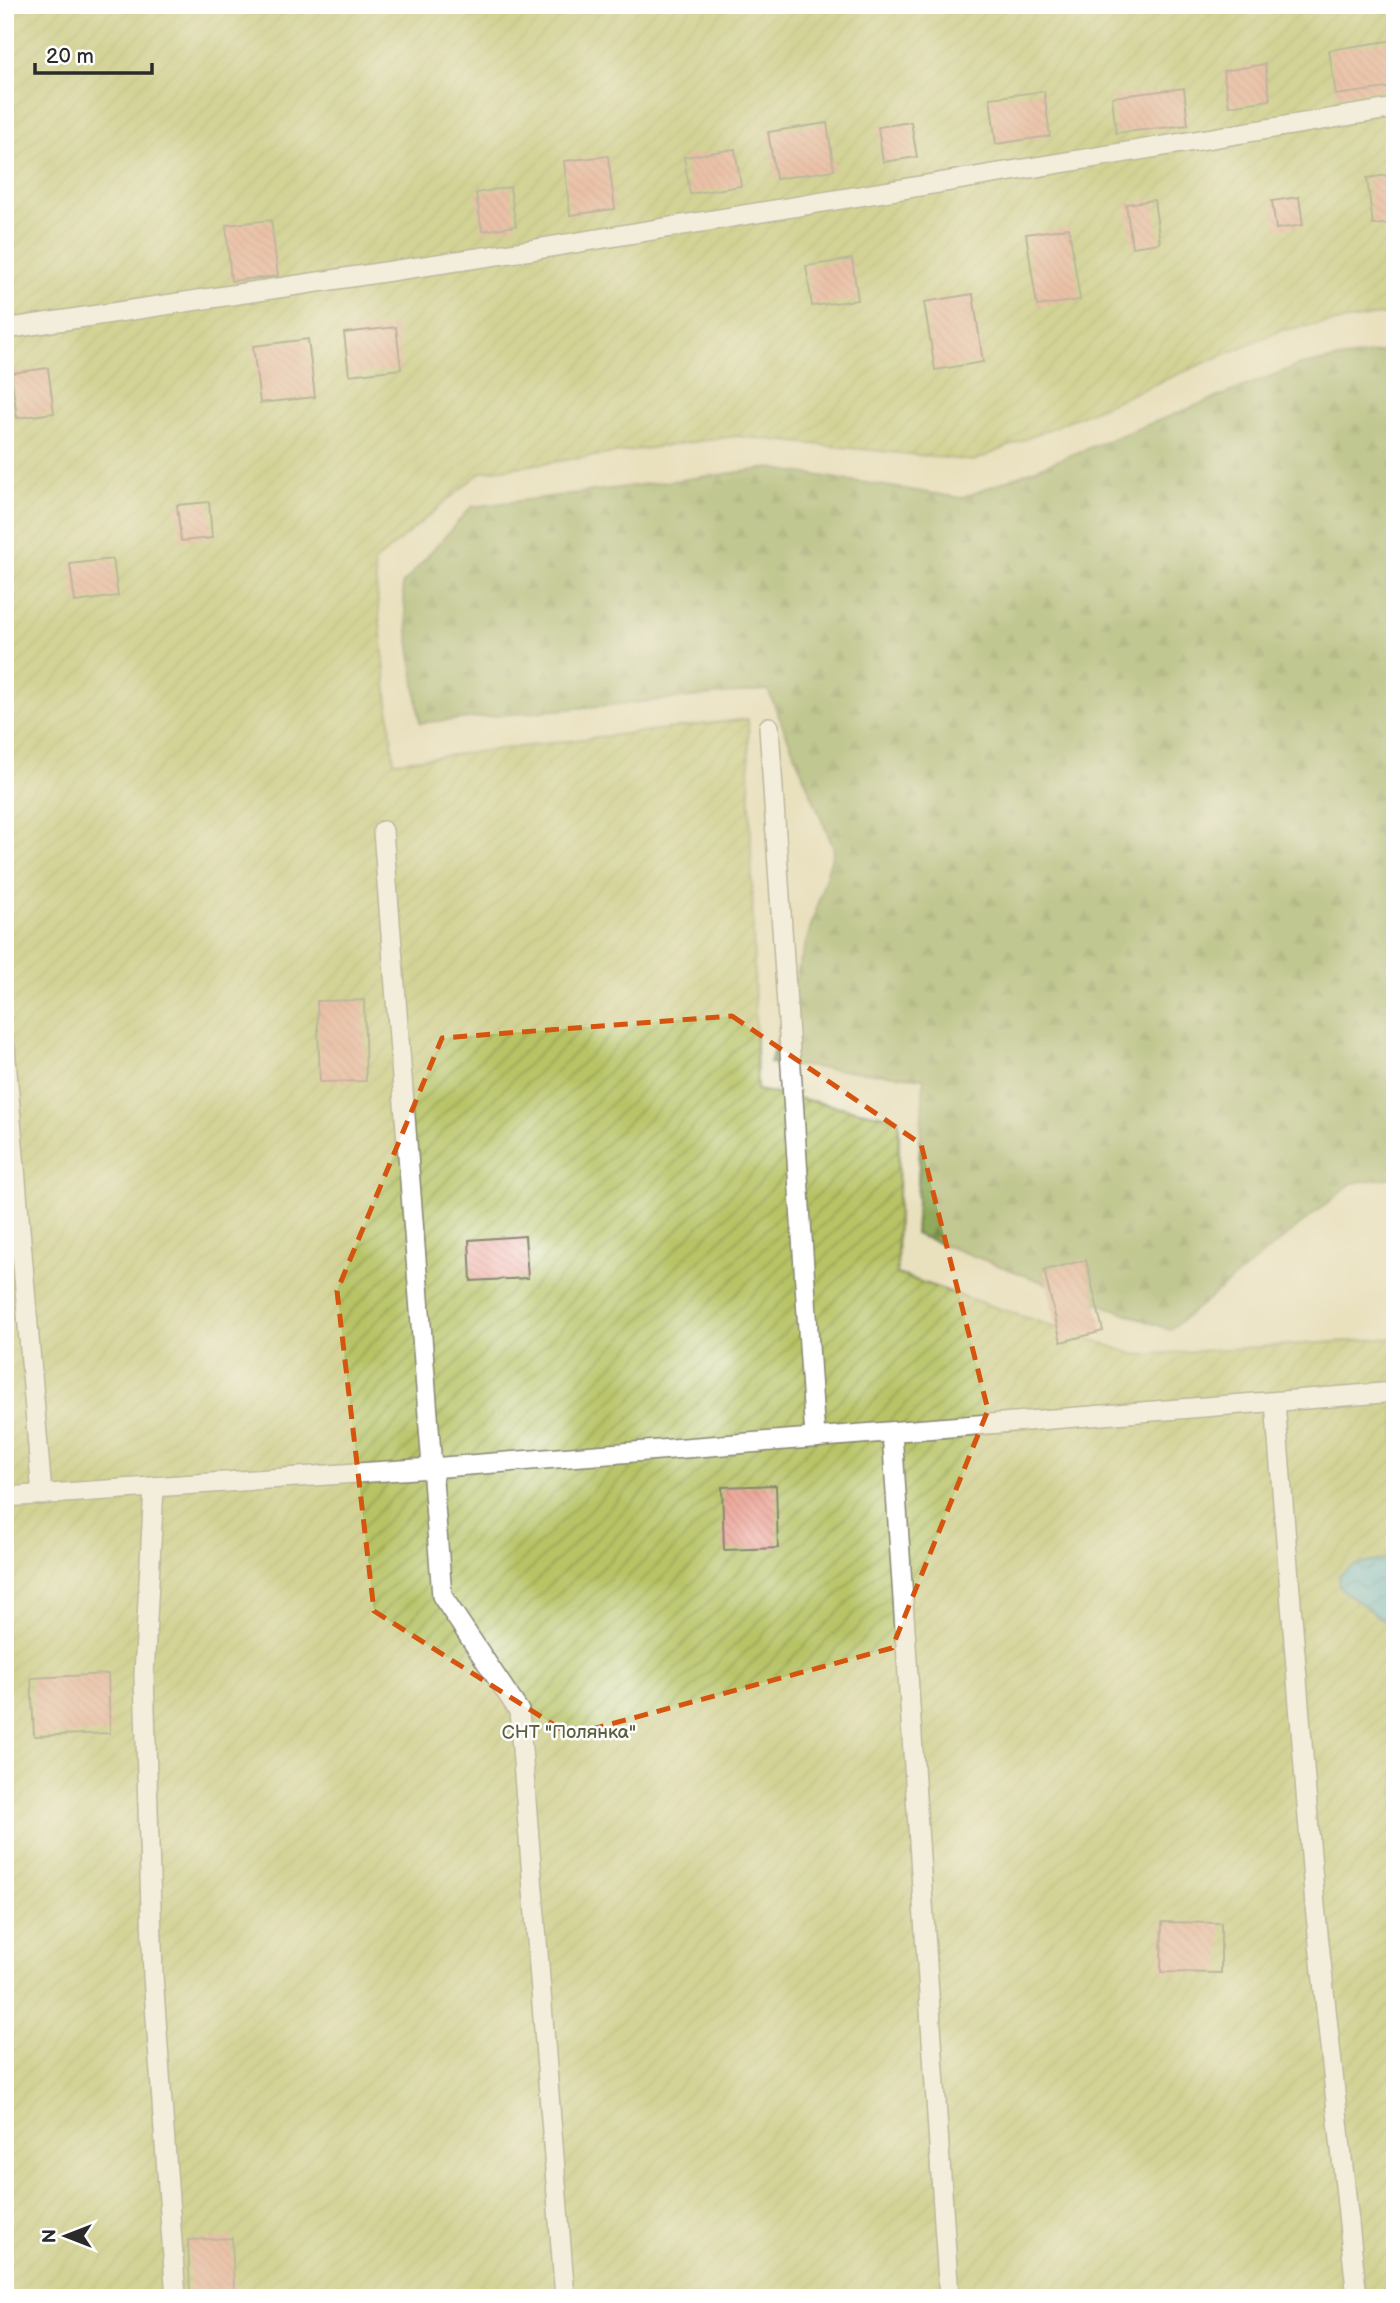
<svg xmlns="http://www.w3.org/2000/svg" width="1400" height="2303" font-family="'Balsamiq Sans',sans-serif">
  <defs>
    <pattern id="forest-firs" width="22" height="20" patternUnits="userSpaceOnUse" patternTransform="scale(1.75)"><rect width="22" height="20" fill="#91a95a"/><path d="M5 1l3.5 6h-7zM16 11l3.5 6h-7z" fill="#778a4b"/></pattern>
    <pattern id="garden-furrows" width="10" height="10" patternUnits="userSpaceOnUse" patternTransform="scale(1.75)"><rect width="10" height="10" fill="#b7c365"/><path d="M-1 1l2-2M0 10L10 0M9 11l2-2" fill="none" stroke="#959f53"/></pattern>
    <pattern id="water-waves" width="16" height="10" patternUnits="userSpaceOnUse" patternTransform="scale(1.75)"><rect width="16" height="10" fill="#63bde0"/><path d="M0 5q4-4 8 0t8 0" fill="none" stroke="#529ab6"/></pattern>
    <pattern id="building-back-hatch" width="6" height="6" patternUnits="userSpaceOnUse" patternTransform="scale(1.75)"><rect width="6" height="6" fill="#eb9b8c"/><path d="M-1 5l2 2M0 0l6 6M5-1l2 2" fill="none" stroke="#bf7f73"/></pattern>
  </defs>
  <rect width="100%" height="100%" fill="#fff"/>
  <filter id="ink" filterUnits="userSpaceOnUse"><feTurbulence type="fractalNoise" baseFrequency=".0143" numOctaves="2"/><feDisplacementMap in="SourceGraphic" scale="14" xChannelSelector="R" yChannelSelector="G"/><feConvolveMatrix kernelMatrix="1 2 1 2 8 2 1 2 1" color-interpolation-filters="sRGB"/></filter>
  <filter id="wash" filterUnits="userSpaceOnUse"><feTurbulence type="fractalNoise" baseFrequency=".00686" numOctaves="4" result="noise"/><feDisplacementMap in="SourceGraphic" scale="28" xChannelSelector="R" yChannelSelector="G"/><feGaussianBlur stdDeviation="1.57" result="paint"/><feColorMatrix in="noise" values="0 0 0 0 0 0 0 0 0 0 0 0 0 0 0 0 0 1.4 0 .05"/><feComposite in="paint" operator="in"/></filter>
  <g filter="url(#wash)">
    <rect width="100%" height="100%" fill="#e9e0bd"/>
    <!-- forest -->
    <polygon fill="url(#forest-firs)" stroke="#5e6a42" stroke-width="2" points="1395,350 1395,1177 1352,1183 1170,1330 915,1234 924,1078 770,1063 834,849 768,690 420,723 402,585 471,507 770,468 962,498 1299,365"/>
    <!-- garden -->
    <polygon fill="url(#garden-furrows)" stroke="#717748" stroke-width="2" points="5,5 1395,5 1395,313 1282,330 974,461 736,436 481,472 374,562 394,762 748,719 757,1090 899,1119 897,1274 1137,1355 1395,1338 1395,2298 5,2298"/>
    <!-- water -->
    <polygon fill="url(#water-waves)" stroke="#477486" stroke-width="2" points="1395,1557 1395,1624 1383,1620 1339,1587 1339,1575 1353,1566"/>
    <g id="blocks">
      <!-- building -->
      <g fill="url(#building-back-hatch)">
        <polygon points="1395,40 1395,87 1336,95 1329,50"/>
        <polygon points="1265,64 1270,100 1229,106 1223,71"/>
        <polygon points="1184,88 1188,125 1116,133 1112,97"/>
        <polygon points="1044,91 1050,136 996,144 990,98"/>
        <polygon points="911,122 917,157 883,162 878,127"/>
        <polygon points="827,123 834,170 776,179 768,132"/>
        <polygon points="735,149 741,186 690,194 684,157"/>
        <polygon points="608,156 615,209 570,215 564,161"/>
        <polygon points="1395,174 1395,223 1373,225 1367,178"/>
        <polygon points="510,187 516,226 482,231 476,193"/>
        <polygon points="1299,197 1303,225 1276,229 1272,201"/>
        <polygon points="1154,200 1160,243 1132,247 1126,204"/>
        <polygon points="271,220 278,276 231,281 226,225"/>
        <polygon points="1069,228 1080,300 1037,306 1026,234"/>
        <polygon points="852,259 858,300 812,306 806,266"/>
        <polygon points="973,294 983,362 935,370 924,302"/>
        <polygon points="396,327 401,369 349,375 344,333"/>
        <polygon points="308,339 315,397 260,403 253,346"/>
        <polygon points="48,368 54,413 17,418 11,373"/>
        <polygon points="209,502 212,538 181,541 177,505"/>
        <polygon points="113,559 118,596 75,602 70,564"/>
        <polygon points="364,1000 366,1081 320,1082 317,1001"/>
        <polygon points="525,1236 528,1278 471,1281 469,1240"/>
        <polygon points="1086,1260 1103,1331 1061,1342 1044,1270"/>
        <polygon points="776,1485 778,1548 724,1550 722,1487"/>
        <polygon points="108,1674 110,1733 34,1736 31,1678"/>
        <polygon points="1162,1922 1221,1923 1221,1973 1161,1972"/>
        <polygon points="232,2238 234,2290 190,2292 188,2240"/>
      </g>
    </g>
  </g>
  <g filter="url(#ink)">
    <use href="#blocks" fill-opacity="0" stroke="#8a8674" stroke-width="2"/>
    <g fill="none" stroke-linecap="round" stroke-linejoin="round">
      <!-- lane casing -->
      <g stroke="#8a8674" stroke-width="22">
        <g id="lane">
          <polyline points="5,329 531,250 1395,108"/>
          <polyline points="769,727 815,1438"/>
          <polyline points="383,831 442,1596 519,1711 565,2298"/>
          <polyline points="5,1047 42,1495"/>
          <polyline points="1275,1402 1315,1906 1357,2298"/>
          <polyline points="892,1432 949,2298"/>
          <polyline points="154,1487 144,1675 153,1976 176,2298"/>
          <polyline points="5,1497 431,1468 1395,1392"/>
        </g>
      </g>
      <!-- lane -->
      <use href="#lane" stroke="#fff" stroke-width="19"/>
    </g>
  </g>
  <!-- marked area -->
  <path d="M0 0H1400V2303H0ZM 732,1016 L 921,1144 L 988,1410 L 892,1648 L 570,1735 L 374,1611 L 337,1291 L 442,1038 Z" fill="#e9e0bd" fill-opacity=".55" fill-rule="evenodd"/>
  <path fill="none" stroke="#d5540f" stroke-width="5" stroke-dasharray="14 9" stroke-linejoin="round" d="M 732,1016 L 921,1144 L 988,1410 L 892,1648 L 570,1735 L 374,1611 L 337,1291 L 442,1038 Z"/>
  <g text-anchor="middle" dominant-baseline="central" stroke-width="5" stroke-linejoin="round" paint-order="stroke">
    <!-- park labels -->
    <g font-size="19" fill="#5c603f" stroke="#fff">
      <text x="569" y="1732">СНТ "Полянка"</text>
    </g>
  </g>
  <!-- margin -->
  <rect width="1400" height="2303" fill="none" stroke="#fff" stroke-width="28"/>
  <!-- north arrow -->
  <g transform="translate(66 2236) rotate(270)" stroke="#ffffff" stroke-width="5" paint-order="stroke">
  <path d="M0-5L12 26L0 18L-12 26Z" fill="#2b2b2b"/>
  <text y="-10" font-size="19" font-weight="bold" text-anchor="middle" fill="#2b2b2b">N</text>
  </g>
  <!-- scale -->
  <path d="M35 63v10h117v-10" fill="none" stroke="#2b2b2b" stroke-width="3.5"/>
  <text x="46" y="63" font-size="21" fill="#2b2b2b" stroke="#ffffff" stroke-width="5" paint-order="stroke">20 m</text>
</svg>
